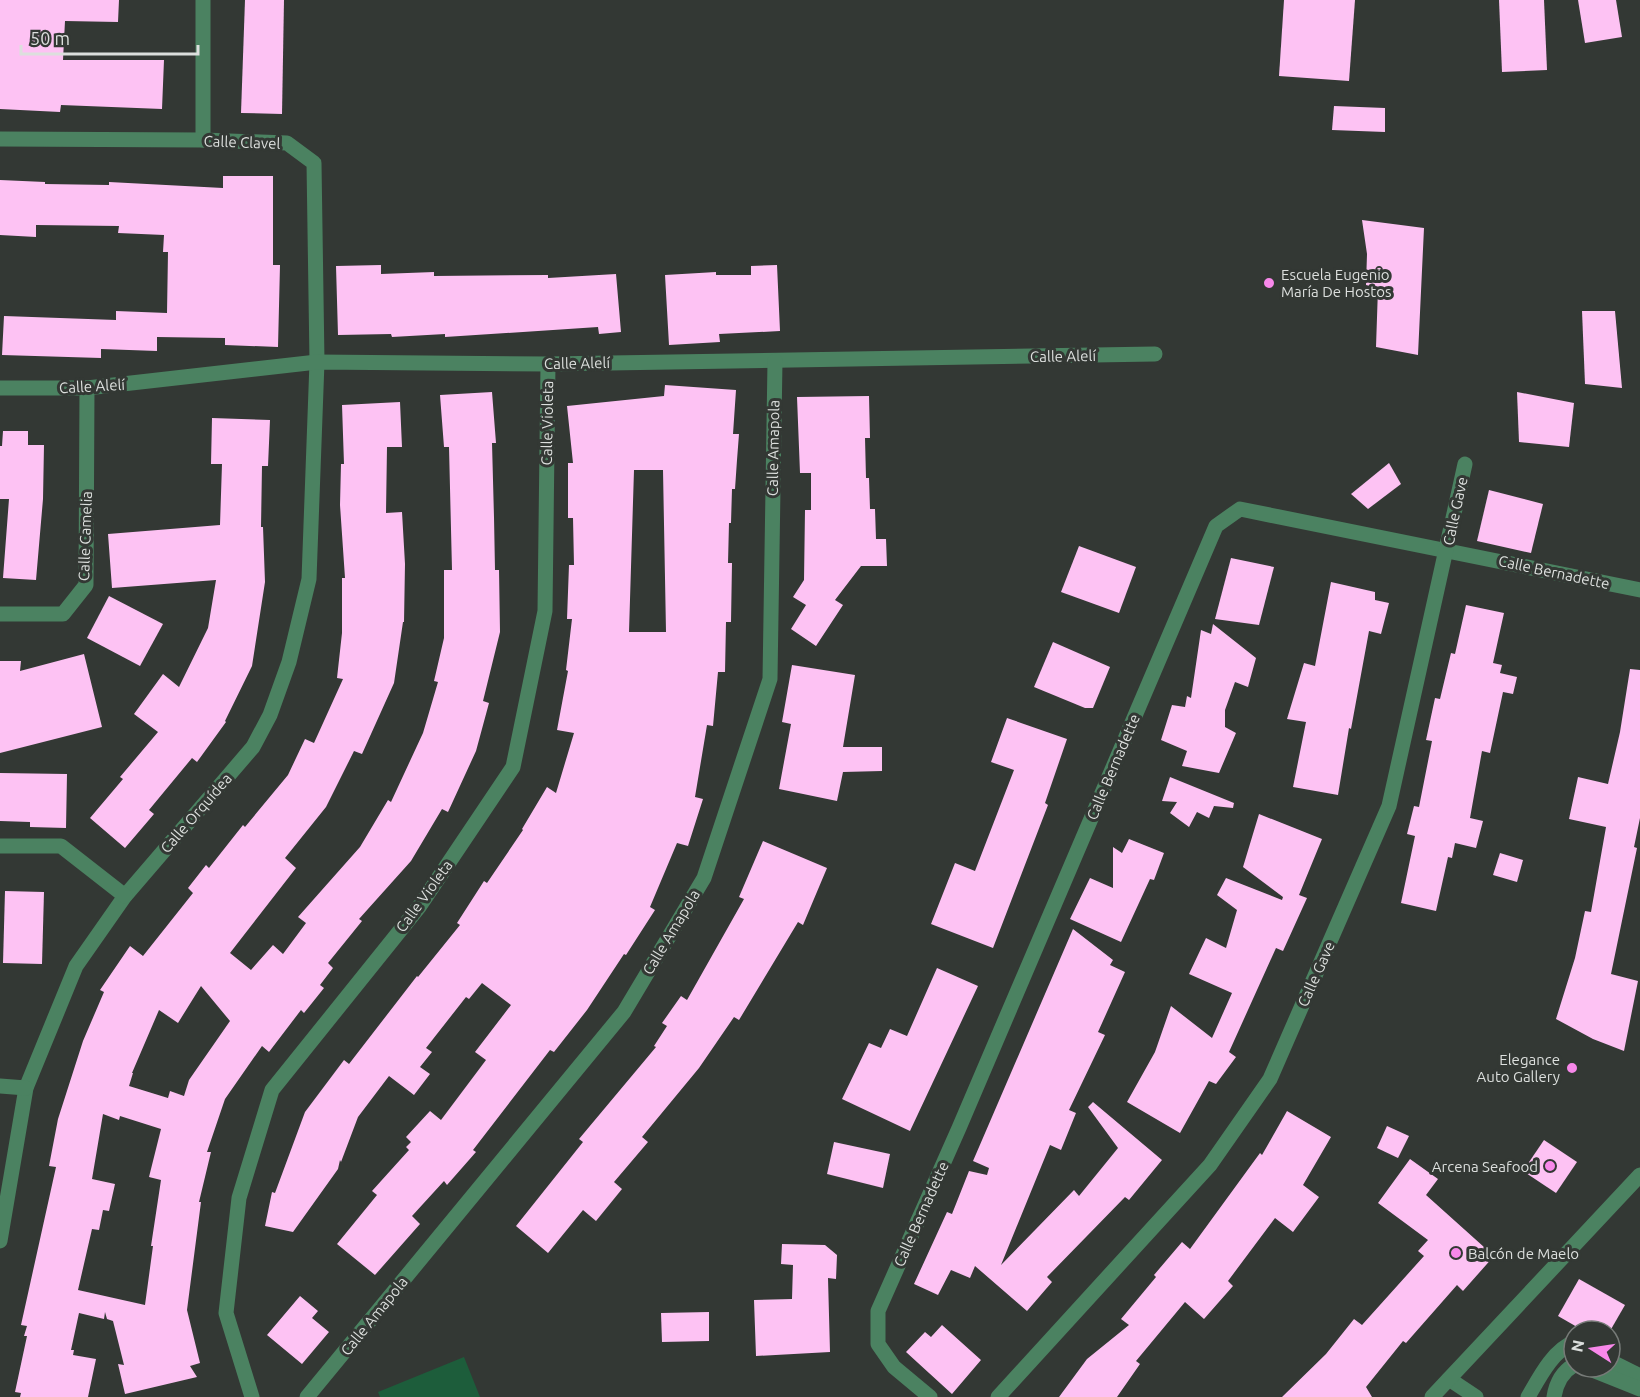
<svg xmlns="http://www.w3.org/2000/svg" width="1640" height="1397" font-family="Ubuntu,sans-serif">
  <rect width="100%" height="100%" fill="#333834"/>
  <!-- green -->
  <polygon fill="#1d5d3b" points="464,1357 480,1397 380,1397 378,1392"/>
  <!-- building -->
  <g fill="#fdc2f3" fill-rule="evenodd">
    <polygon points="0,0 119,0 118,22 65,21 63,60 164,60 162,109 61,105 60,112 0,109"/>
    <polygon points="245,0 284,0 282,114 241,113"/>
    <polygon points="1284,0 1355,0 1349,81 1279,76"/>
    <polygon points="1499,0 1544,0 1547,70 1502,72"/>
    <polygon points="1578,0 1616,0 1622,37 1585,43"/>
    <polygon points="1334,106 1385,108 1385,132 1332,130"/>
    <polygon points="223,176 273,176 273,265 280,265 278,347 225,345 225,338 157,337 157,351 101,349 101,358 2,355 4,316 116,320 116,311 167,313 168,252 163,252 164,235 118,233 119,226 36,225 36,237 0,235 0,180 45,182 45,184 109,185 109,182 223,188"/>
    <polygon points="1362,220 1424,228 1418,355 1376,347 1378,288 1366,285 1367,254"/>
    <polygon points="381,265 381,274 434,272 434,276 548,275 548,278 616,274 621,332 599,334 598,327 445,337 445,334 392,337 391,334 338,335 336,266"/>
    <polygon points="777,265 780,331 719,334 720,342 669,345 665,275 716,272 716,275 751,275 751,266"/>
    <polygon points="1582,311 1615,311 1622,388 1585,384"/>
    <path d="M 665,385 L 736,390 L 733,434 L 739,434 L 737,460 L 735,489 L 732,489 L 731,523 L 729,523 L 728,563 L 732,563 L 731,622 L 726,622 L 725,672 L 718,672 L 713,726 L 707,725 L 695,797 L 703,799 L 688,846 L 677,843 L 650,907 L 655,910 L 626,955 L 624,954 L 587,1010 L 554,1052 L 550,1050 L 473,1150 L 476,1152 L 447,1185 L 444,1181 L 412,1216 L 420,1224 L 375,1275 L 337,1244 L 377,1195 L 372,1191 L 409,1150 L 406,1147 L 411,1142 L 406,1137 L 430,1111 L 441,1120 L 486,1060 L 475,1052 L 511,1005 L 482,983 L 469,999 L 466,997 L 426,1048 L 432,1052 L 420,1067 L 430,1074 L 414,1095 L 389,1076 L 358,1117 L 341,1162 L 340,1160 L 338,1169 L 293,1232 L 265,1226 L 272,1192 L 275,1193 L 305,1112 L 344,1060 L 349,1064 L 417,976 L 418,977 L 460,925 L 457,923 L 484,881 L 487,883 L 523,830 L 522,829 L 547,787 L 556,793 L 574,733 L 557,730 L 568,671 L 566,670 L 572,619 L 567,619 L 569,565 L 574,565 L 573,518 L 568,518 L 568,463 L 573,463 L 567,406 L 664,396 ZM 634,470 L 663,470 L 666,632 L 629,632 Z"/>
    <path d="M 492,392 L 496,443 L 492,443 L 494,517 L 495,570 L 499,570 L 500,632 L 483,701 L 489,703 L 476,751 L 448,812 L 442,809 L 411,861 L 359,919 L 362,921 L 328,963 L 333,968 L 320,985 L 324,988 L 304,1013 L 301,1010 L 269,1052 L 262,1046 L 225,1099 L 207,1152 L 211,1152 L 199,1202 L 201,1202 L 187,1310 L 200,1363 L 190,1366 L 197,1377 L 125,1394 L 118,1364 L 124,1365 L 113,1321 L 107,1319 L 105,1312 L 104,1319 L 79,1313 L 71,1350 L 74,1350 L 73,1355 L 96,1359 L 88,1397 L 20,1397 L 21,1393 L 15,1392 L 27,1336 L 24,1336 L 27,1326 L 21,1325 L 56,1167 L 49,1166 L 58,1119 L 83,1041 L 104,992 L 100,990 L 130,946 L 143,956 L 193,893 L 188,888 L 206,865 L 209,868 L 243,825 L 245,827 L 288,775 L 305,739 L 314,743 L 343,679 L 337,678 L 342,633 L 342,578 L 345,578 L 340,505 L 341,464 L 344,464 L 342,405 L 400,402 L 402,447 L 387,447 L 386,513 L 402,512 L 405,564 L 404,622 L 403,622 L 394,683 L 362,754 L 354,751 L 326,807 L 285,858 L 296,868 L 230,953 L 251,970 L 273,945 L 283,954 L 306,923 L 298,917 L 360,847 L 388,800 L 391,802 L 423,733 L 438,682 L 434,681 L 444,638 L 444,570 L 452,570 L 449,447 L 444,447 L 440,395 ZM 201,986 L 230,1021 L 189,1080 L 184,1096 L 170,1091 L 168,1098 L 129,1086 L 133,1073 L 132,1073 L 159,1010 L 178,1023 ZM 103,1114 L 119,1120 L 120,1116 L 161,1129 L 149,1177 L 161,1180 L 151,1246 L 153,1246 L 145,1305 L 78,1290 L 92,1229 L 99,1230 L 103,1210 L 109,1211 L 115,1184 L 92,1179 Z"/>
    <polygon points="1517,392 1574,403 1569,447 1519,442"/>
    <polygon points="869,396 870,438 865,438 866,478 869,478 870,509 875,509 876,539 886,539 887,566 861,566 835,600 843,605 816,646 791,629 806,605 793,597 804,580 805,510 811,510 811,473 800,473 797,397"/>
    <polygon points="212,418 270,420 268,466 262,466 261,527 263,527 265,582 252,666 225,721 226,722 197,762 192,758 149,810 154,814 125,848 90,818 123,779 120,777 158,732 134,714 163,674 179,687 208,628 216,580 112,588 108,534 220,525 222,464 211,464"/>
    <polygon points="3,431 28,431 28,445 44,445 43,499 36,580 3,578 9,499 0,499 0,446 2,446"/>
    <polygon points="1389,463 1401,484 1368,509 1351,494"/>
    <polygon points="1489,490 1543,504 1531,553 1477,541"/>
    <polygon points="1079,546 1136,567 1119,613 1061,592"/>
    <polygon points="1231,558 1274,567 1259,625 1215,619"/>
    <polygon points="1331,582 1375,592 1375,600 1389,603 1381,634 1369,631 1351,729 1349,728 1338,795 1293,787 1306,722 1287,719 1304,663 1315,666"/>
    <polygon points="109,596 163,624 140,666 87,638"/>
    <polygon points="1466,605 1504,613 1493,663 1502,665 1500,673 1517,677 1513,694 1503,692 1490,753 1482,751 1470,818 1483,821 1476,848 1455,843 1452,858 1448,857 1436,911 1401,903 1415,836 1407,834 1414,806 1419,807 1432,741 1426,740 1435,698 1440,699 1451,653 1455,654"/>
    <polygon points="1213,624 1256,658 1248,687 1235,682 1225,710 1225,727 1236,733 1219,773 1182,766 1187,751 1161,740 1172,705 1185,707 1187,696 1191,698 1201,630 1211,634"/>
    <polygon points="1053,642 1110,667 1093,708 1085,708 1034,687"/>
    <polygon points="84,654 102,727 0,753 0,661 21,661 20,671"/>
    <polygon points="792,665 855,675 843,747 882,747 882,771 843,772 837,801 779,789 791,724 782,722"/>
    <polygon points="1630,669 1640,670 1640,818 1634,847 1637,848 1611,974 1638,981 1624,1051 1593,1039 1556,1019 1575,958 1585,911 1591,912 1606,827 1569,819 1578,777 1608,784 1620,732"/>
    <polygon points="1007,718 1067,739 1045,803 1048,805 993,948 931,924 955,863 975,871 1014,770 991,762"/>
    <polygon points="0,773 67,774 66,828 30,827 30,822 0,821"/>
    <polygon points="1170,777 1234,803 1233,808 1214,806 1209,818 1197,812 1189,827 1170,813 1177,802 1162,801"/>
    <polygon points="1259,814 1322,839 1299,895 1307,898 1283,951 1276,948 1229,1052 1236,1057 1216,1084 1209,1081 1180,1133 1127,1102 1155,1052 1171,1006 1212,1038 1232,993 1189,974 1206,938 1226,948 1237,910 1217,895 1226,878 1282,900 1283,897 1243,867"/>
    <polygon points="1129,839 1164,853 1154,880 1150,879 1121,942 1070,919 1090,878 1113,888 1113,847 1122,853"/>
    <polygon points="763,841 827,868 803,925 798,922 739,1020 734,1017 699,1068 642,1137 648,1142 614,1182 622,1189 596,1221 583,1210 548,1253 516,1226 583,1142 579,1139 656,1047 654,1046 667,1026 662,1023 681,996 687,1000 744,899 739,897"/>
    <polygon points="1500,853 1523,860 1517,882 1493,875"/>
    <polygon points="5,891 44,892 42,964 3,963"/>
    <polygon points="1073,929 1113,960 1110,965 1125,972 1098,1032 1105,1035 1069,1110 1076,1113 1061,1150 1050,1145 1001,1265 1074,1190 1079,1196 1118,1148 1088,1107 1093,1102 1162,1160 1129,1200 1125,1197 1047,1277 1052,1282 1027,1311 975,1266 970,1278 951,1270 938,1295 914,1284 947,1212 952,1214 969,1171 987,1175 989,1168 973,1161"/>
    <polygon points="937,968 978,986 910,1131 842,1099 869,1043 881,1048 890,1029 907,1036"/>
    <polygon points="1287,1111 1331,1137 1303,1185 1319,1197 1293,1232 1275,1218 1228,1281 1233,1286 1204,1319 1185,1302 1136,1361 1140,1364 1117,1397 1059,1397 1087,1359 1129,1325 1121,1319 1156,1277 1154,1275 1182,1242 1190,1249 1260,1153 1262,1155"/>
    <polygon points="1387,1126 1409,1136 1398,1158 1377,1148"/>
    <polygon points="1544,1140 1577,1162 1556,1193 1523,1171"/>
    <polygon points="834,1142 890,1154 883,1188 827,1174"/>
    <polygon points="1410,1159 1438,1179 1426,1195 1494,1256 1463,1291 1457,1285 1406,1343 1403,1341 1366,1387 1372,1397 1282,1397 1326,1354 1354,1319 1362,1325 1424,1256 1418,1251 1428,1240 1378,1203"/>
    <polygon points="782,1244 825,1245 837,1255 836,1279 828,1278 830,1352 756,1356 754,1300 792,1299 793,1265 781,1264"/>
    <polygon points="1579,1279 1625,1305 1610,1331 1584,1331 1558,1316"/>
    <polygon points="300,1296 318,1311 312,1318 329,1332 302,1364 267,1335"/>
    <polygon points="709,1312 709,1341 662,1342 661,1313"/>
    <polygon points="942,1325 981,1360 952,1394 906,1352 925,1332 931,1337"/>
  </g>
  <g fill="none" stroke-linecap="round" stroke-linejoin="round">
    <!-- minor -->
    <g stroke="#4b8261" stroke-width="15">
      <polyline points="203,0 203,140"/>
      <polyline points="0,139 203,140 287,143 314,163 317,362 309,579 289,662 270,715 253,747 125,896 76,966 26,1088 0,1241"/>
      <polyline points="0,388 87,388 317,362 548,364 1155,354"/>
      <polyline points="0,614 63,614 86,585 87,388"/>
      <polyline points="0,846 61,846 125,896"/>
      <polyline points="0,1086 26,1088"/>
      <polyline points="1610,1361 1640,1376"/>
      <polyline points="1585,1367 1640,1389"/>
      <polyline points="1449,1379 1476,1397"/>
      <polyline points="252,1397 226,1313 239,1198 272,1090 419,907 513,767 545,611 548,364"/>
      <polyline points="307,1397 624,1012 704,878 770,679 775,361"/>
      <polyline points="930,1397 894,1367 878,1344 878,1311 959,1128 1216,526 1240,509 1640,590"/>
      <polyline points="998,1397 1210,1165 1270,1079 1389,806 1465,464"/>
      <polyline points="1432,1397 1640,1175"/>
      <path d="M 1528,1397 C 1539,1378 1553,1350 1574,1342"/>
      <path d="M 1554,1397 C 1556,1384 1562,1372 1574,1365"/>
    </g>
  </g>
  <!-- markers -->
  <g fill="#f888ea" stroke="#333834" stroke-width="2">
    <circle cx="1269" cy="283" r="6"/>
    <circle cx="1572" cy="1068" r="6"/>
    <circle cx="1550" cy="1166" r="6"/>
    <circle cx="1456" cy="1253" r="6"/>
  </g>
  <g text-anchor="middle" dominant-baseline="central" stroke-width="6" stroke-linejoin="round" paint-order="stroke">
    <!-- street labels -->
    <g font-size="15" fill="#dcdfdd" stroke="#333834">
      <text transform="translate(242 142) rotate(2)">Calle Clavel</text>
      <text transform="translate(1063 356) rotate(-1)">Calle Alelí</text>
      <text transform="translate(577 363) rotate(-1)">Calle Alelí</text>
      <text transform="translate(92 386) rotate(-3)">Calle Alelí</text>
      <text transform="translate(547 423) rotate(-89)">Calle Violeta</text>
      <text transform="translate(773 448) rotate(-89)">Calle Amapola</text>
      <text transform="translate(1455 511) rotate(-78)">Calle Gave</text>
      <text transform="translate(85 536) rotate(-88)">Calle Camelia</text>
      <text transform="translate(1554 572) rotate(12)">Calle Bernadette</text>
      <text transform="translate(1113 767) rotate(-67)">Calle Bernadette</text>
      <text transform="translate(196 813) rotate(-49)">Calle Orquídea</text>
      <text transform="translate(424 896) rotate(-54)">Calle Violeta</text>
      <text transform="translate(671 932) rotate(-59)">Calle Amapola</text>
      <text transform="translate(1316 974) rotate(-66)">Calle Gave</text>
      <text transform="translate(921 1214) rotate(-66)">Calle Bernadette</text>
      <text transform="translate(374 1316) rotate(-51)">Calle Amapola</text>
    </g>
    <!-- poi labels -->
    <g font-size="15" fill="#dcdfdd" stroke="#333834" text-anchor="start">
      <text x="1281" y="274">Escuela Eugenio<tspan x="1281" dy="17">María De Hostos</tspan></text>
      <text x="1560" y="1059" text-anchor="end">Elegance<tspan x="1560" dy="17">Auto Gallery</tspan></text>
      <text x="1538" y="1166" text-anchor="end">Arcena Seafood</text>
      <text x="1468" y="1253">Balcón de Maelo</text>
    </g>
  </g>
  <!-- north arrow -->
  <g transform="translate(1592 1349) rotate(282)"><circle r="28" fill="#333834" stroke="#777b78" stroke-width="1.5"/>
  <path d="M0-4.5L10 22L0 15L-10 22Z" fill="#f888ea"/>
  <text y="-9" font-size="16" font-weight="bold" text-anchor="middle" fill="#dcdfdd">N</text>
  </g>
  <!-- scale -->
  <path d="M21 45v9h177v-9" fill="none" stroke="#dcdfdd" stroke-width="3"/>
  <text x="30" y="45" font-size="18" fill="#dcdfdd" stroke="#333834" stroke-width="4.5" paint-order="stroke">50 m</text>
</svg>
